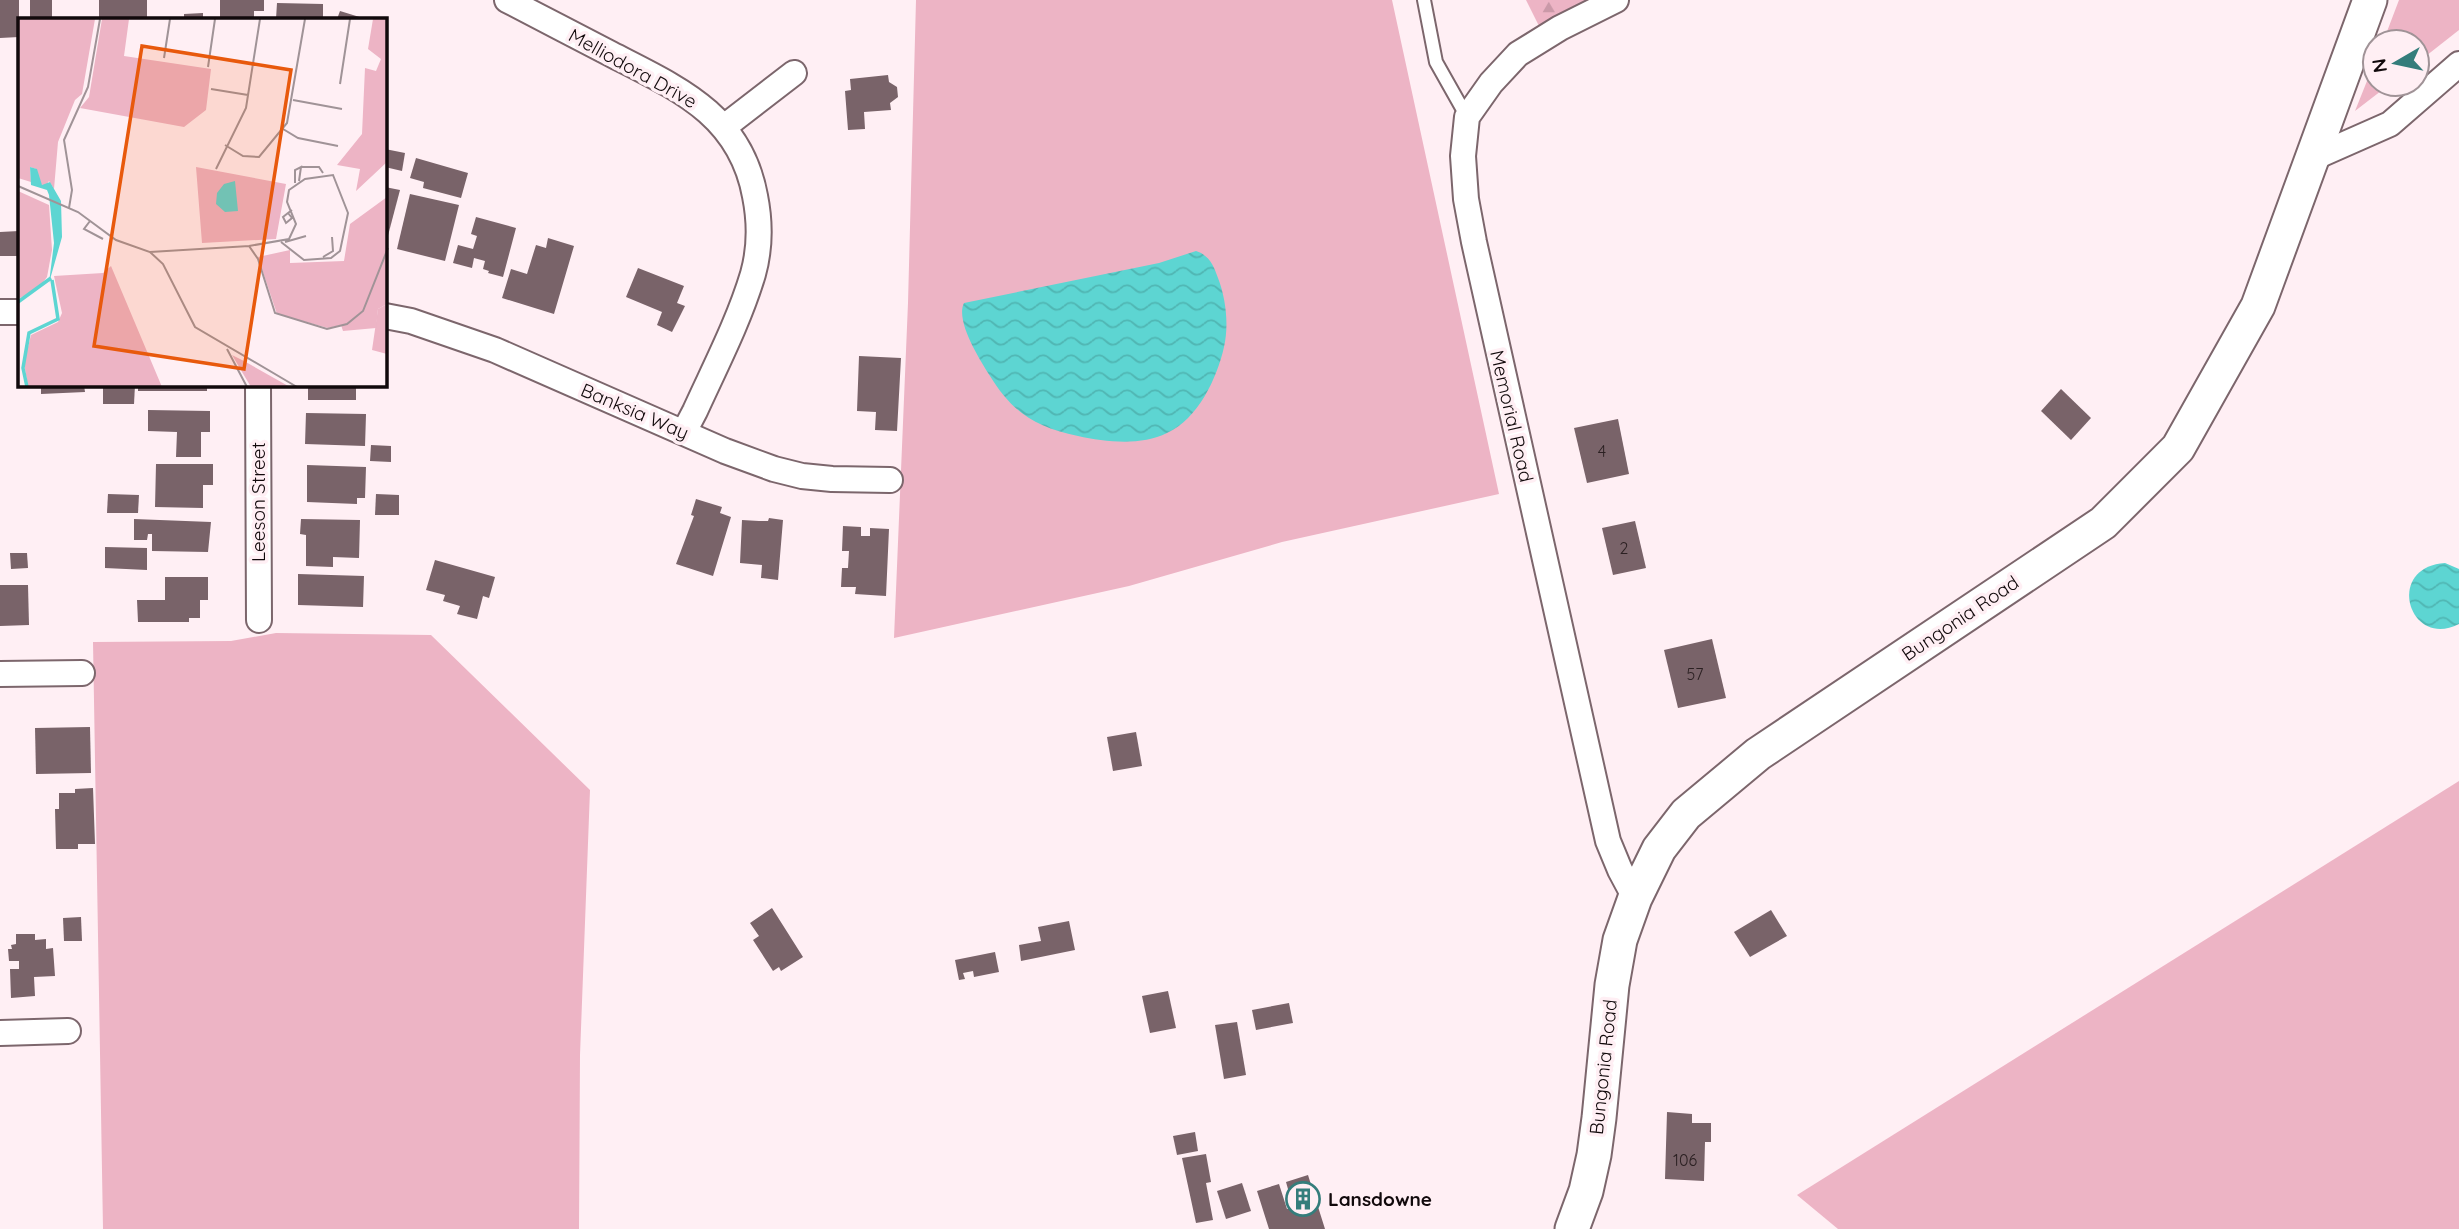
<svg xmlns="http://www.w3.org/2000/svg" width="2459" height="1229" font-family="Quicksand,sans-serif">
  <defs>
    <pattern id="forest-firs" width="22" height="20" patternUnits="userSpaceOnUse" patternTransform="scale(1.75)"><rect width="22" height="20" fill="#edb4c5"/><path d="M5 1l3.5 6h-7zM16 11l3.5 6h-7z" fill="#ca99a8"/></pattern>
    <pattern id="water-waves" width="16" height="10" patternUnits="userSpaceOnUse" patternTransform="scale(1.75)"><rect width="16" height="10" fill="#5dd5d2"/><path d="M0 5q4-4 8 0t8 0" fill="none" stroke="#50b6b3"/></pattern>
  </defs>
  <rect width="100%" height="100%" fill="#ffeff4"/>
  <!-- green -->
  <g fill="#edb4c5">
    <polygon points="916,0 1392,0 1499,494 1282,542 1129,586 894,638 908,303"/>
    <polygon points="2399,0 2459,0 2459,30 2417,63 2417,42 2383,42"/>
    <polygon points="2375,61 2375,84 2390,84 2355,111"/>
    <polygon points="276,633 431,635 590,790 580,1055 579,1229 103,1229 93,642 231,641"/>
    <polygon points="2459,781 2459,1229 1838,1229 1797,1195"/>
  </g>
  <!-- forest -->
  <polygon fill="url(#forest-firs)" points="1526,0 1597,0 1540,28"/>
  <!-- water -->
  <g fill="url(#water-waves)">
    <path d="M 1196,251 C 1209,255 1214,266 1218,278 C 1226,299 1229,325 1224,347 C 1217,378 1198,419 1167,433 C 1141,446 1106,442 1078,436 C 1035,427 1013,413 990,376 C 980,360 955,321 964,303 L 1159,263 Z"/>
    <path d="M 2445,563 L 2459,569 L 2459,624 C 2409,650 2384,567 2445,563 Z"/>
  </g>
  <!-- building -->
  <g fill="#796369">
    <polygon points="0,0 19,0 19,37 0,38"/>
    <rect x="30" y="0" width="22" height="19"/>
    <rect x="99" y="0" width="48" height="19"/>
    <polygon points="220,0 264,0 264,11 254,11 254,19 220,19"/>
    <polygon points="277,3 323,4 323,19 276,19"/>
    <polygon points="340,11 366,19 337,19"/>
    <polygon points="203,13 203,19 184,19 184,14"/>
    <polygon points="888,75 889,82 897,87 898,97 890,103 891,110 864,112 865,129 848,130 845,91 851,90 850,79"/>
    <polygon points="385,149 405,153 402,171 385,167"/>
    <polygon points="416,158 468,173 461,198 423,188 424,182 410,178"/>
    <polygon points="385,187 400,190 386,243 385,243"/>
    <polygon points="410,194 459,205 445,261 397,249"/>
    <polygon points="476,217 516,228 503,277 488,273 489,271 483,269 485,261 474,258 472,268 453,263 458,245 473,249 477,236 471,234"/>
    <polygon points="19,231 19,256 0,256 0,232"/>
    <polygon points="548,238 574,246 554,314 502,298 511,269 527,274 536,245 546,248"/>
    <polygon points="638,268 684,286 677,303 685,306 672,332 657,325 662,312 626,297"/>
    <polygon points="859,356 901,358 897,431 875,430 876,412 857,411"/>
    <polygon points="41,385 84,385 85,392 41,394"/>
    <polygon points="103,385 135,385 134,404 103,404"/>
    <rect x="138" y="385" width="69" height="6"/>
    <rect x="308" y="385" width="48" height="15"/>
    <polygon points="2061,389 2091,418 2071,440 2041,411"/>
    <polygon points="148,410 210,411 210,432 201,432 201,457 176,457 177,432 148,431"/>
    <polygon points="306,413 366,414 365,446 305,444"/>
    <polygon points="1618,419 1629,474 1587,483 1574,428"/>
    <polygon points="371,445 391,446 391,462 370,461"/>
    <polygon points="156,464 213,464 213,485 203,485 203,508 155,507"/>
    <polygon points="307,465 366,467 365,498 357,498 357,504 307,502"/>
    <polygon points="108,494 139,495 138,513 107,513"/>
    <polygon points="376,494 399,495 399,515 375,515"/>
    <polygon points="696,499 722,507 720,513 731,517 713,576 676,564 694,516 691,515"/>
    <polygon points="769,518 783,520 778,580 761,578 762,565 740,563 742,520 759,521 768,521"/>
    <polygon points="134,519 211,522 208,552 152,551 152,534 148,534 147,540 134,540"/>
    <polygon points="301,519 360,520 359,558 333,557 333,567 306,566 306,535 300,534"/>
    <polygon points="1635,521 1646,568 1613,575 1602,528"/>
    <polygon points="843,526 861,527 861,536 870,536 870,528 889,529 886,596 855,594 856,587 841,587 842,568 848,568 849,551 842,551"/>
    <polygon points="105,547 147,548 147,570 105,568"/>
    <polygon points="10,553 27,553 28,568 11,569"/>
    <polygon points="435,560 495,577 489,598 483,596 477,619 457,614 460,606 443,601 445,595 426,590"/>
    <polygon points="298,574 364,576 363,607 298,605"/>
    <polygon points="165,577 208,577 208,600 200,600 200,618 189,618 189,622 138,622 137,600 165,600"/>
    <polygon points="0,585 28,585 29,625 0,626"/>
    <polygon points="1712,639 1726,698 1678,708 1664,650"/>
    <polygon points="90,727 91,773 36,774 35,728"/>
    <polygon points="1136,732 1142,766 1113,771 1107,737"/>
    <polygon points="93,788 95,844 78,844 78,849 56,849 55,809 59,809 59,793 75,793 75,789"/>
    <polygon points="772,908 803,957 781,971 779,967 773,971 753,940 759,936 750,923"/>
    <polygon points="1771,910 1787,936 1750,957 1734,932"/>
    <polygon points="81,917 82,941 64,941 63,918"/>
    <polygon points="1069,921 1075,950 1021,961 1019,945 1041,941 1038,927"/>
    <polygon points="16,934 35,934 35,940 46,939 46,949 53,948 55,976 34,977 35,996 11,998 10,969 19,969 19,961 9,961 8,949 12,949 11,945 16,944"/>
    <polygon points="995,952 999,972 974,977 973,971 963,973 965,979 959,980 955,960"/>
    <polygon points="1168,991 1176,1028 1150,1033 1142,996"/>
    <polygon points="1289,1003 1293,1023 1256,1030 1252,1010"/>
    <polygon points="1237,1022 1246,1075 1224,1079 1215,1025"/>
    <polygon points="1667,1112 1692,1114 1692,1123 1711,1123 1711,1142 1705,1142 1704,1181 1665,1179"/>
    <polygon points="1195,1132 1198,1151 1177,1155 1173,1136"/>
    <polygon points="1206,1154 1211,1182 1206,1183 1213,1220 1196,1223 1182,1158"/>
    <polygon points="1308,1175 1325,1229 1269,1229 1257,1191 1279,1184 1287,1209 1293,1207 1286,1182"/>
    <polygon points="1242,1183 1251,1211 1226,1219 1217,1191"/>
  </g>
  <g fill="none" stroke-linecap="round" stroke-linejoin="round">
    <!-- lane casing -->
    <g stroke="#7c666c" stroke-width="16">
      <polyline id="lane" points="1424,0 1436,62 1467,117"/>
    </g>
    <!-- street casing -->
    <g stroke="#7c666c" stroke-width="28">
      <g id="street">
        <path d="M 507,0 C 542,18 576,36 611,54 C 677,88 740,114 755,196 C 760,221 760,249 753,274 C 739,321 715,367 695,411 L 684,432"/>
        <polyline points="1616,0 1560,28 1518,54 1491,83 1467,117 1463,156 1466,199 1474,242 1608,841 1620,870 1635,898"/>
        <polyline points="724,127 794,73"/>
        <polyline points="2313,158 2390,124 2459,64"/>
        <polyline points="0,312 19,312"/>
        <polyline points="385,316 411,321 495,350 725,451 774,469 802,476 832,479 890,480"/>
        <polyline points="258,385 259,620"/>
        <polyline points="0,674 82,673"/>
        <polyline points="0,1033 68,1031"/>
      </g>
    </g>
    <!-- secondary casing -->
    <g stroke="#7c666c" stroke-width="37">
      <polyline id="secondary" points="1572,1229 1586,1191 1594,1155 1599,1118 1612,985 1620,940 1635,898 1659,849 1686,814 1758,754 2103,523 2178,448 2258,306 2370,0"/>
    </g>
    <!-- lane -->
    <use href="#lane" stroke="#fff" stroke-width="12"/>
    <!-- street -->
    <use href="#street" stroke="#fff" stroke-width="24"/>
    <!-- secondary -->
    <use href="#secondary" stroke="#fff" stroke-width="33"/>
  </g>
  <!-- icons -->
  <defs>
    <g id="building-ring" transform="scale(1.75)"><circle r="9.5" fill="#ffeff4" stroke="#347d7b" stroke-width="1.5"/><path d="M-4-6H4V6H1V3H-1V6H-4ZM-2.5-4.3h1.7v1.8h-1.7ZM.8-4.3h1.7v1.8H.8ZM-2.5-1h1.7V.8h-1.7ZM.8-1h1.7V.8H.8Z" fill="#347d7b"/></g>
  </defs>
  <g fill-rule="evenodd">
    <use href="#building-ring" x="1303" y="1199"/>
  </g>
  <g text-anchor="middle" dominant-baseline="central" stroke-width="7" stroke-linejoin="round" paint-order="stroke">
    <!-- number labels -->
    <g font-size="16" fill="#2b2022">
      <text x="1602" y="451">4</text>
      <text x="1624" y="548">2</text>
      <text x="1695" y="674">57</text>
      <text x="1685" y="1160">106</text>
    </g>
    <!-- street labels -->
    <g font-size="19" fill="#11090b" stroke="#ffeff4">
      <text transform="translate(633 68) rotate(29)">Melliodora Drive</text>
      <text transform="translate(635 411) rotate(23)">Banksia Way</text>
      <text transform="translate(1512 416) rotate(77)">Memorial Road</text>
      <text transform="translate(258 502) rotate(-90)">Leeson Street</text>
      <text transform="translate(1960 618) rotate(-34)">Bungonia Road</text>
      <text transform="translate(1603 1067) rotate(-84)">Bungonia Road</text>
    </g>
    <!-- poi labels -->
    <g font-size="19" font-weight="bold" fill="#11090b" stroke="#ffeff4" text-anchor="start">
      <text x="1328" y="1199">Lansdowne</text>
    </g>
  </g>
  <!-- overview -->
  <g transform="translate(18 18)">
    <rect width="369" height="369" fill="#ffeff4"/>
    <path d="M 0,1 L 77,1 L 64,76 L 57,82 L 40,124 L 36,171 L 31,163 L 27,169 L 23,166 L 18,151 L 12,149 L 13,164 L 0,160 ZM 84,1 L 111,1 L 106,38 L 193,51 L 188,92 L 166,109 L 62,90 L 71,79 ZM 178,149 L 268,166 L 258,221 L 184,225 ZM 93,248 L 144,369 L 10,369 L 6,345 L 13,317 L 40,304 L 44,295 L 36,258 L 85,255 ZM 369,286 L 369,336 L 354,332 L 360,291 ZM 214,337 L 226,343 L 272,369 L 233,369 Z" fill="#edb4c5"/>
    <path d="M 355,1 L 369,1 L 369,144 L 338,173 L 342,151 L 319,147 L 344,116 L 347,50 L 358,53 L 363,41 L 350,31 ZM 369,179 L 369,286 L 360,291 L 358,310 L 325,313 L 323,307 L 310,310 L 259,296 L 240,239 L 272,232 L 272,245 L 326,243 L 332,206 Z" fill="#edb4c5"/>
    <path d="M 0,173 L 31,187 L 34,232 L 29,259 L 20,271 L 0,281 Z" fill="#edb4c5"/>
    <path d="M 12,149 L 19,151 L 24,167 L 32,164 L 43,183 L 44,219 L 31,265 L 36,225 L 31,177 L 29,172 L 13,167 ZM 217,163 L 220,193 L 207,194 L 198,186 L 199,175 L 206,166 Z" fill="#5dd5d2"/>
    <path fill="none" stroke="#5dd5d2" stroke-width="3.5" d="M 0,284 L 33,260M 9,369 L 5,350 L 11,315 L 40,301 L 34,262"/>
    <path fill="none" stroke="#a09397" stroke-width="2" d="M 146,40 L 152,1M 190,49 L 197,1M 322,66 L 332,1M 193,71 L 230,77M 275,82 L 324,91M 265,111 L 280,120 L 320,128M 207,127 L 225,138 L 241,139 L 269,105 L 287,1M 283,149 L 301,149 L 305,155M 198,151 L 228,90 L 242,1M 277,165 L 277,152 L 283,149 L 281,163M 0,168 L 60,194 L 98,222 L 132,234 L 145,246 L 177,309 L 279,369M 51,190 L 54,172 L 46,122 L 70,69 L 82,1M 270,195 L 274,200 L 268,205 L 265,199 L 270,195 L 274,192M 72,203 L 66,211 L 85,221M 267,224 L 288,218M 231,228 L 271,221 L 278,206 L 269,184 L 271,172 L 287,161 L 315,157 L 330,195 L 322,233 L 313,240 L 286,242 L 263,224M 132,234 L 231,228 L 240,241 L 257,295 L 309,311 L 329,306 L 345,293 L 370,230M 305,239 L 315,233 L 314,219M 209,331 L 229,369"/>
    <path fill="#e8590c" fill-opacity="0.15" stroke="#e8590c" stroke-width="3.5" d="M 124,28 L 273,52 L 226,351 L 76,328 Z"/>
    <rect width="369" height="369" fill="none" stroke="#11090b" stroke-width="3.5"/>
  </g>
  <!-- north arrow -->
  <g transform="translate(2396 63) rotate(261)"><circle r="33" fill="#ffeff4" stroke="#a09397" stroke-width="2"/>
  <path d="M0-5L12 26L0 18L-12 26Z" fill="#347d7b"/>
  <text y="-10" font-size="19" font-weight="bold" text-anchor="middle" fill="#11090b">N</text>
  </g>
</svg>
